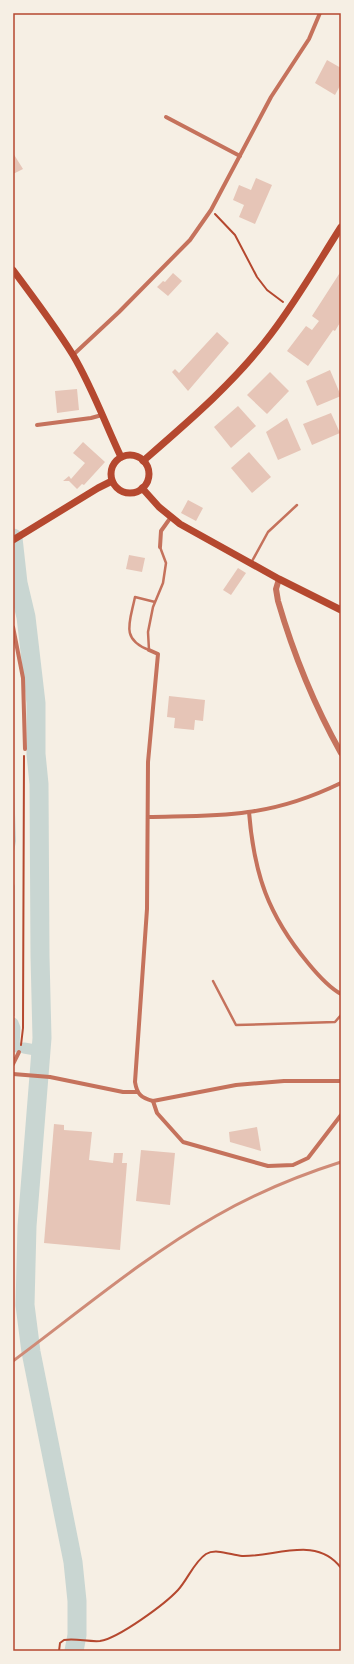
<svg xmlns="http://www.w3.org/2000/svg" width="354" height="1664" font-family="'Golos Text',sans-serif">
  <rect width="100%" height="100%" fill="#f6efe4"/>
  <!-- water -->
  <g fill="#c9d6d2">
    <polygon points="13,758 16,841 13,857"/>
    <polygon points="13,881 15,886 15,1016 13,1016"/>
  </g>
  <g fill="none" stroke-linecap="round" stroke-linejoin="round">
    <!-- canal -->
    <g stroke="#c9d6d2" stroke-width="11">
      <polyline points="13,1023 15,1028 14,1046 17,1047"/>
      <polyline points="24,1048 41,1051"/>
    </g>
    <!-- river -->
    <polyline stroke="#c9d6d2" stroke-width="19" points="13,538 18,583 26,617 36,703 36,754 39,784 40,956 42,1038 27,1226 25,1305 31,1352 73,1562 77,1601 77,1635 74,1651"/>
  </g>
  <!-- building -->
  <g fill="#e6c5b7">
    <polygon points="327,60 341,68 341,84 335,95 315,83"/>
    <polygon points="13,153 23,169 13,174"/>
    <polygon points="256,178 272,185 255,224 239,217 244,205 233,200 239,185 251,190"/>
    <polygon points="341,271 341,321 335,331 333,330 308,366 287,351 306,326 312,330 319,321 312,316"/>
    <polygon points="173,273 182,281 168,296 157,287 163,281 165,282"/>
    <polygon points="217,332 229,343 188,391 172,372 175,369 179,373"/>
    <polygon points="330,370 341,396 317,406 306,381"/>
    <polygon points="270,372 289,391 267,414 247,395"/>
    <polygon points="77,389 79,410 57,413 55,391"/>
    <polygon points="238,406 256,426 231,448 214,427"/>
    <polygon points="331,413 340,433 312,445 303,424"/>
    <polygon points="287,418 301,450 278,460 266,432"/>
    <polygon points="83,442 105,462 84,485 82,484 77,489 69,481 63,481 69,476 71,479 85,463 73,453"/>
    <polygon points="249,452 271,477 252,493 231,468"/>
    <polygon points="188,500 203,508 196,521 181,513"/>
    <polygon points="129,555 145,558 142,572 126,569"/>
    <polygon points="238,568 246,573 231,595 223,590"/>
    <polygon points="169,696 205,700 203,721 195,720 194,730 174,728 175,718 167,717"/>
    <polygon points="54,1124 64,1125 64,1130 92,1132 89,1160 113,1163 114,1153 123,1153 122,1163 127,1163 120,1250 44,1243"/>
    <polygon points="257,1127 261,1151 230,1142 229,1132"/>
    <polygon points="141,1150 175,1153 170,1205 136,1201"/>
  </g>
  <g fill="none" stroke-linecap="round" stroke-linejoin="round">
    <!-- path -->
    <g stroke="#b5482f" stroke-width="2">
      <polyline points="215,214 235,235 257,277 267,290 283,302"/>
      <polyline points="21,1045 23,1028 24,756"/>
      <path d="M 59,1651 L 60,1643 L 64,1640 C 76,1638 88,1642 100,1641 C 119,1638 165,1604 178,1590 C 188,1579 194,1562 206,1554 C 216,1548 231,1555 242,1556 C 275,1557 317,1535 341,1568"/>
    </g>
    <!-- service -->
    <g stroke="#c5725c" stroke-width="2.5">
      <polyline points="251,563 268,532 297,505"/>
      <path d="M 155,602 L 135,597 C 130,622 120,639 149,650 L 148,632 L 153,607 L 163,583 L 166,563 L 160,547"/>
      <polyline points="213,981 236,1025 335,1022 341,1015"/>
    </g>
    <!-- minor -->
    <g stroke="#c5725c" stroke-width="4">
      <polyline points="166,117 240,156"/>
      <polyline points="73,355 119,312 190,240 211,210 271,97 309,39 320,13"/>
      <polyline points="37,425 91,418 102,415"/>
      <polyline points="160,547 161,531 171,517"/>
      <polyline points="13,627 23,678 25,749"/>
      <path d="M 149,650 L 158,654 L 148,762 L 147,909 L 135,1082 C 137,1094 141,1098 153,1101 L 236,1085 L 284,1081 L 341,1081"/>
      <path d="M 249,812 C 254,874 268,915 308,963 C 317,974 328,987 341,994"/>
      <path d="M 148,817 C 181,816 215,817 248,812 C 280,808 312,797 341,783"/>
      <polyline points="13,1064 19,1052"/>
      <polyline points="13,1074 50,1077 123,1092 137,1092"/>
      <polyline points="153,1101 157,1113 183,1142 268,1166 293,1165 308,1158 341,1115"/>
    </g>
    <!-- tertiary -->
    <path stroke="#c5725c" stroke-width="6" d="M 279,579 L 276,589 L 278,601 C 294,656 313,703 341,753"/>
    <!-- secondary -->
    <g stroke="#b5482f" stroke-width="7">
      <path d="M 13,270 C 34,298 55,326 73,355 C 92,387 105,423 121,457"/>
      <circle cx="130" cy="474" r="19"/>
      <path d="M 143,461 C 188,422 235,382 271,334 C 297,300 318,263 341,227"/>
      <polyline points="142,488 159,507 180,524 279,579 341,610"/>
      <polyline points="13,540 98,488 112,481"/>
    </g>
    <!-- rail -->
    <path stroke="#cf8b77" stroke-width="3" d="M 13,1361 C 79,1312 144,1257 216,1216 C 256,1193 297,1176 341,1162"/>
  </g>
  <!-- border -->
  <rect width="354" height="1664" fill="none" stroke="#f6efe4" stroke-width="28"/>
  <rect x="14" y="14" width="326" height="1636" fill="none" stroke="#b5482f" stroke-width="1.5"/>
</svg>
